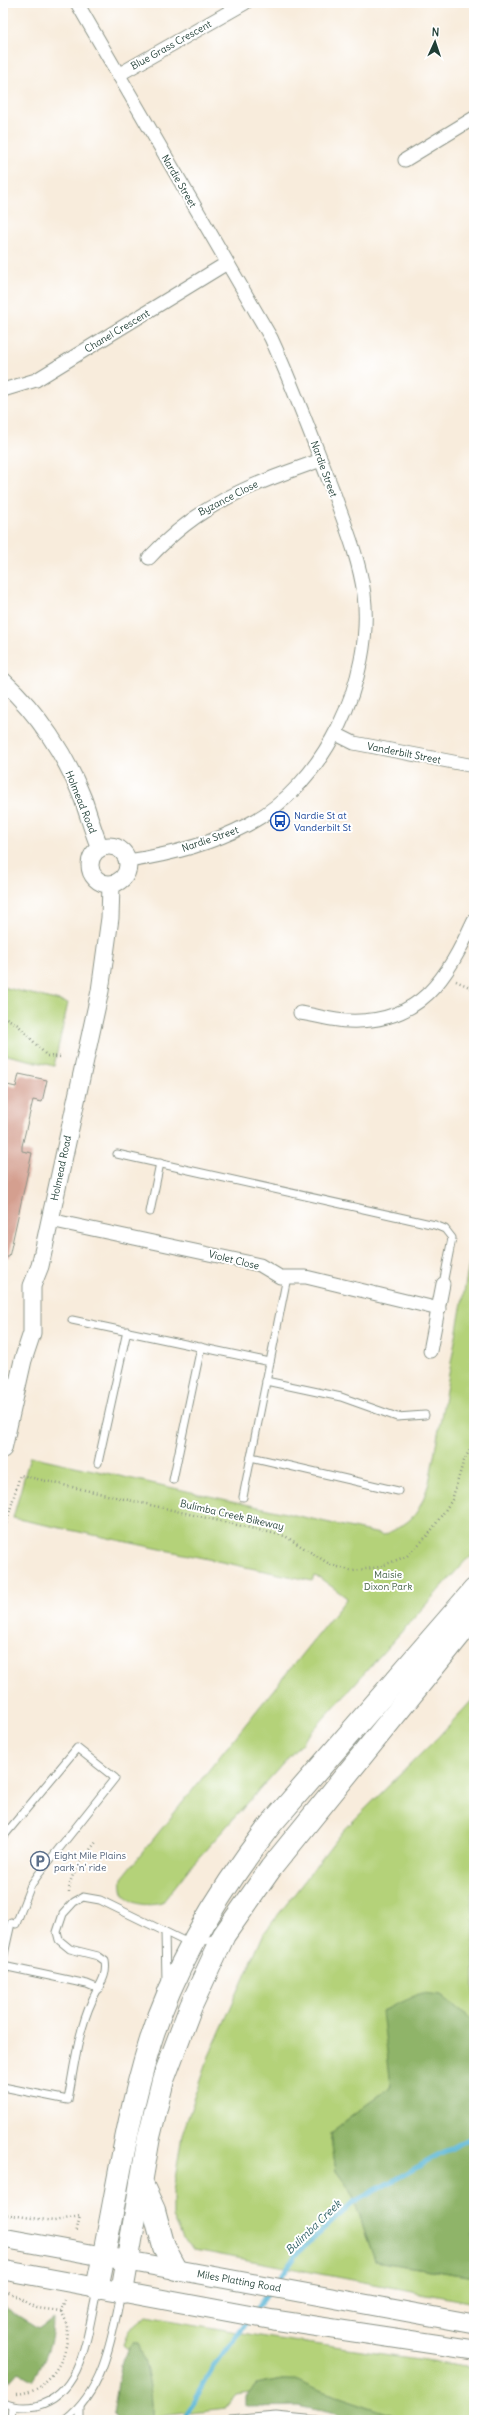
<svg xmlns="http://www.w3.org/2000/svg" width="477" height="2423" font-family="Delius,sans-serif">
  <rect width="100%" height="100%" fill="#fff"/>
  <filter id="ink" filterUnits="userSpaceOnUse"><feTurbulence type="fractalNoise" baseFrequency=".025" numOctaves="2"/><feDisplacementMap in="SourceGraphic" scale="8" xChannelSelector="R" yChannelSelector="G"/><feConvolveMatrix kernelMatrix="1 2 1 2 8 2 1 2 1" color-interpolation-filters="sRGB"/></filter>
  <filter id="wash" filterUnits="userSpaceOnUse"><feTurbulence type="fractalNoise" baseFrequency=".012" numOctaves="4" result="noise"/><feDisplacementMap in="SourceGraphic" scale="16" xChannelSelector="R" yChannelSelector="G"/><feGaussianBlur stdDeviation="0.9" result="paint"/><feColorMatrix in="noise" values="0 0 0 0 0 0 0 0 0 0 0 0 0 0 0 0 0 1.4 0 .05"/><feComposite in="paint" operator="in"/></filter>
  <g filter="url(#wash)">
    <rect width="100%" height="100%" fill="#f8ecdc"/>
    <!-- green -->
    <g fill="#b4d279" stroke="#6a8856">
      <polygon points="3,987 68,1003 54,1066 3,1054"/>
      <path d="M 474,1237 L 474,1555 L 466,1560 L 191,1866 L 162,1903 C 142,1908 118,1903 122,1878 L 347,1598 L 320,1578 L 314,1576 L 312,1581 L 13,1518 L 30,1456 L 384,1535 C 415,1520 418,1515 429,1483 Z"/>
      <polygon points="474,1698 474,1891 471,1894 474,1919 474,2022 441,1995 383,2010 391,2086 330,2133 336,2171 351,2191 375,2261 474,2277 474,2303 195,2250 183,2239 173,2217 173,2192 182,2135 209,2056 264,1933 344,1830 439,1736"/>
      <path d="M 146,2316 L 271,2338 L 474,2367 L 474,2420 L 400,2420 L 396,2416 L 322,2391 L 299,2381 L 282,2380 L 256,2385 L 249,2393 L 236,2395 L 225,2408 L 152,2417 C 153,2392 147,2366 137,2343 L 132,2343 L 128,2349 L 123,2345 L 128,2331 Z"/>
    </g>
    <!-- forest -->
    <g fill="#8fb469" stroke="#57784e">
      <polygon points="422,1993 441,1995 474,2022 474,2277 375,2261 351,2191 336,2171 330,2133 391,2086 382,2011"/>
      <path d="M 3,2306 L 39,2329 L 53,2319 C 53,2343 46,2360 33,2380 L 19,2372 L 11,2381 L 3,2376 Z"/>
      <path d="M 132,2343 L 138,2343 C 147,2366 153,2392 152,2417 L 149,2420 L 120,2420 L 113,2413 L 122,2360 Z"/>
      <polygon points="282,2380 299,2380 322,2391 396,2416 400,2420 351,2420 335,2414 298,2406 246,2407 246,2397 256,2385"/>
    </g>
    <g fill="none" stroke-linecap="round" stroke-linejoin="round">
      <!-- stream -->
      <g stroke="#58b6d6" stroke-width="5">
        <polyline points="276,2283 298,2253 354,2202 474,2136"/>
        <polyline points="254,2312 270,2291"/>
        <polyline points="184,2420 213,2367 248,2320"/>
      </g>
    </g>
    <g id="blocks">
      <!-- building -->
      <polygon fill="#d49f8f" points="19,1074 47,1080 42,1102 33,1100 22,1146 22,1151 32,1153 9,1257 3,1257 3,1084 16,1087"/>
    </g>
  </g>
  <g filter="url(#ink)">
    <use href="#blocks" fill-opacity="0" stroke="#8c9488" stroke-width="1"/>
    <g fill="none" stroke-linecap="round" stroke-linejoin="round">
      <!-- service casing -->
      <g stroke="#8c9488" stroke-width="9">
        <g id="service">
          <polyline points="117,1154 435,1225 445,1229 452,1238 443,1284"/>
          <polyline points="150,1212 160,1163"/>
          <polyline points="72,1320 270,1362"/>
          <polyline points="266,1381 341,1397 397,1417 425,1415"/>
          <polyline points="251,1457 398,1491"/>
          <polyline points="98,1463 127,1331"/>
          <polyline points="173,1480 201,1347"/>
          <polyline points="243,1497 287,1277"/>
          <polyline points="3,1837 77,1748 115,1778 38,1875 31,1885 16,1924"/>
          <polyline points="165,1932 166,1981"/>
          <polyline points="3,1959 11,1923"/>
          <polyline points="3,1966 87,1984 99,1989"/>
          <path d="M 3,2087 L 68,2100 C 74,2068 78,2031 92,2001 C 98,1986 108,1977 105,1961 L 98,1956 L 70,1949 L 59,1940 L 57,1932 L 63,1914 L 74,1902 L 83,1897 L 100,1900 L 182,1940 L 202,1942 L 219,1937"/>
          <path d="M 3,2402 C 13,2408 24,2408 36,2406 C 84,2394 87,2332 97,2291"/>
          <polyline points="11,2420 12,2406"/>
          <path d="M 65,2420 C 104,2391 112,2337 121,2293"/>
          <polyline points="80,2420 80,2407"/>
          <polyline points="230,2420 276,2416 317,2420"/>
        </g>
      </g>
      <!-- minor casing -->
      <g stroke="#8c9488" stroke-width="15">
        <g id="minor">
          <path d="M 77,3 L 271,338 C 294,388 313,440 333,491 C 345,525 359,558 364,594 C 374,679 325,785 247,825 C 211,844 168,855 128,861"/>
          <polyline points="118,75 245,3"/>
          <polyline points="405,160 474,118"/>
          <polyline points="3,390 36,380 227,263"/>
          <path d="M 149,558 C 201,502 251,485 321,460"/>
          <polyline points="336,734 354,743 474,766"/>
          <path d="M 300,1013 C 316,1015 333,1021 348,1021 C 421,1024 447,978 474,920"/>
          <polyline points="50,1220 260,1265 280,1277 306,1277 439,1309"/>
          <polyline points="430,1351 443,1284"/>
          <polyline points="3,1397 13,1400"/>
        </g>
      </g>
      <!-- tertiary casing -->
      <g stroke="#8c9488" stroke-width="19">
        <g id="tertiary">
          <path d="M 3,681 C 38,713 66,755 83,799 C 89,816 93,832 100,848"/>
          <circle cx="109" cy="865" r="19"/>
          <polyline points="3,1449 23,1360 32,1333 32,1286 40,1266 100,991 110,918 111,885"/>
        </g>
      </g>
      <!-- secondary casing -->
      <g stroke="#8c9488" stroke-width="21">
        <g id="secondary">
          <polyline points="3,2238 474,2324"/>
          <polyline points="3,2270 274,2320 474,2350"/>
        </g>
      </g>
      <!-- motorway casing -->
      <g stroke="#8c9488" stroke-width="24">
        <g id="motorway">
          <polyline points="141,2182 154,2210 164,2247 176,2269"/>
          <path d="M 97,2288 C 115,2207 125,2123 150,2043 C 175,1962 220,1890 271,1824 L 474,1590"/>
          <polyline points="122,2292 149,2137 163,2080 191,2006 224,1935 271,1868 474,1617"/>
        </g>
      </g>
      <!-- path -->
      <g stroke="#8c9488" stroke-width="2.5" stroke-dasharray="1 3" stroke-linecap="butt">
        <polyline points="456,981 474,989"/>
        <polyline points="3,1016 18,1025 47,1056 61,1057"/>
        <polyline points="3,1535 20,1475 285,1536 331,1565 353,1571 379,1567 407,1556 429,1534 452,1500 463,1463 474,1441"/>
        <path d="M 69,1892 C 69,1873 85,1857 96,1842"/>
        <polyline points="3,2214 54,2221 80,2216 76,2233"/>
        <polyline points="5,2290 37,2308 61,2311 65,2300"/>
        <path d="M 17,2394 C 50,2390 68,2359 68,2328 C 68,2323 63,2316 61,2311"/>
      </g>
      <!-- service -->
      <use href="#service" stroke="#fff" stroke-width="7"/>
      <!-- minor -->
      <use href="#minor" stroke="#fff" stroke-width="13"/>
      <!-- tertiary -->
      <use href="#tertiary" stroke="#fff" stroke-width="17"/>
      <!-- secondary -->
      <use href="#secondary" stroke="#fff" stroke-width="19"/>
      <!-- motorway -->
      <use href="#motorway" stroke="#fff" stroke-width="22"/>
    </g>
  </g>
  <!-- icons -->
  <defs>
    <g id="bus-ring" transform="scale(1)"><circle r="9.5" fill="#fff" stroke="#1a4fb4" stroke-width="1.5"/><path d="M-5-6H5V4H4V6H2V4H-2V6H-4V4H-5ZM-3.5-4V0h7V-4ZM-3.5 1.2v1.5H-2V1.2ZM2 1.2v1.5H3.5V1.2Z" fill="#1a4fb4"/></g>
    <g id="parking-ring" transform="scale(1)"><circle r="9.5" fill="#fff" stroke="#5c6f8a" stroke-width="1.5"/><path d="M-3.5-5.5H1a3.5 3.5 0 0 1 0 7H-1V5.5H-3.5ZM-1-3.4V-.6H.8a1.4 1.4 0 0 0 0-2.8Z" fill="#5c6f8a"/></g>
  </defs>
  <g fill-rule="evenodd">
    <use href="#bus-ring" x="280" y="821"/>
    <use href="#parking-ring" x="40" y="1861"/>
  </g>
  <g text-anchor="middle" dominant-baseline="central" stroke-width="4" stroke-linejoin="round" paint-order="stroke">
    <!-- street labels -->
    <g font-size="10" fill="#1f3d34" stroke="#fff">
      <text transform="translate(171 45) rotate(-29)">Blue Grass Crescent</text>
      <text transform="translate(179 181) rotate(60)">Nardie Street</text>
      <text transform="translate(117 331) rotate(-31)">Chanel Crescent</text>
      <text transform="translate(324 469) rotate(70)">Nardie Street</text>
      <text transform="translate(228 498) rotate(-27)">Byzance Close</text>
      <text transform="translate(404 753) rotate(11)">Vanderbilt Street</text>
      <text transform="translate(81 802) rotate(68)">Holmead Road</text>
      <text transform="translate(210 839) rotate(-19)">Nardie Street</text>
      <text transform="translate(61 1168) rotate(-78)">Holmead Road</text>
      <text transform="translate(234 1260) rotate(14)">Violet Close</text>
      <text transform="translate(232 1515) rotate(13)">Bulimba Creek Bikeway</text>
      <text transform="translate(239 2281) rotate(10)">Miles Platting Road</text>
    </g>
    <!-- transit labels -->
    <g font-size="10" fill="#164399" stroke="#fff" text-anchor="start">
      <text x="294" y="815">Nardie St at<tspan x="294" dy="12">Vanderbilt St</tspan></text>
    </g>
    <!-- park labels -->
    <g font-size="10" fill="#446245" stroke="#fff">
      <text x="388" y="1574">Maisie<tspan x="388" dy="12">Dixon Park</tspan></text>
    </g>
    <!-- service labels -->
    <g font-size="10" fill="#4e5e75" stroke="#fff" text-anchor="start">
      <text x="54" y="1855">Eight Mile Plains<tspan x="54" dy="12">park 'n' ride</tspan></text>
    </g>
    <!-- water labels -->
    <g font-size="11" font-style="italic" fill="#306165" stroke="#fff">
      <text transform="translate(313 2227) rotate(-44)">Bulimba Creek</text>
    </g>
  </g>
  <!-- margin -->
  <rect width="477" height="2423" fill="none" stroke="#fff" stroke-width="16"/>
  <!-- north arrow -->
  <g transform="translate(435 42) rotate(3)" stroke="#ffffff" stroke-width="3" paint-order="stroke">
  <path d="M0-3L7 15L0 10L-7 15Z" fill="#1f3d34"/>
  <text y="-6" font-size="11" font-weight="bold" text-anchor="middle" fill="#1f3d34">N</text>
  </g>
</svg>
